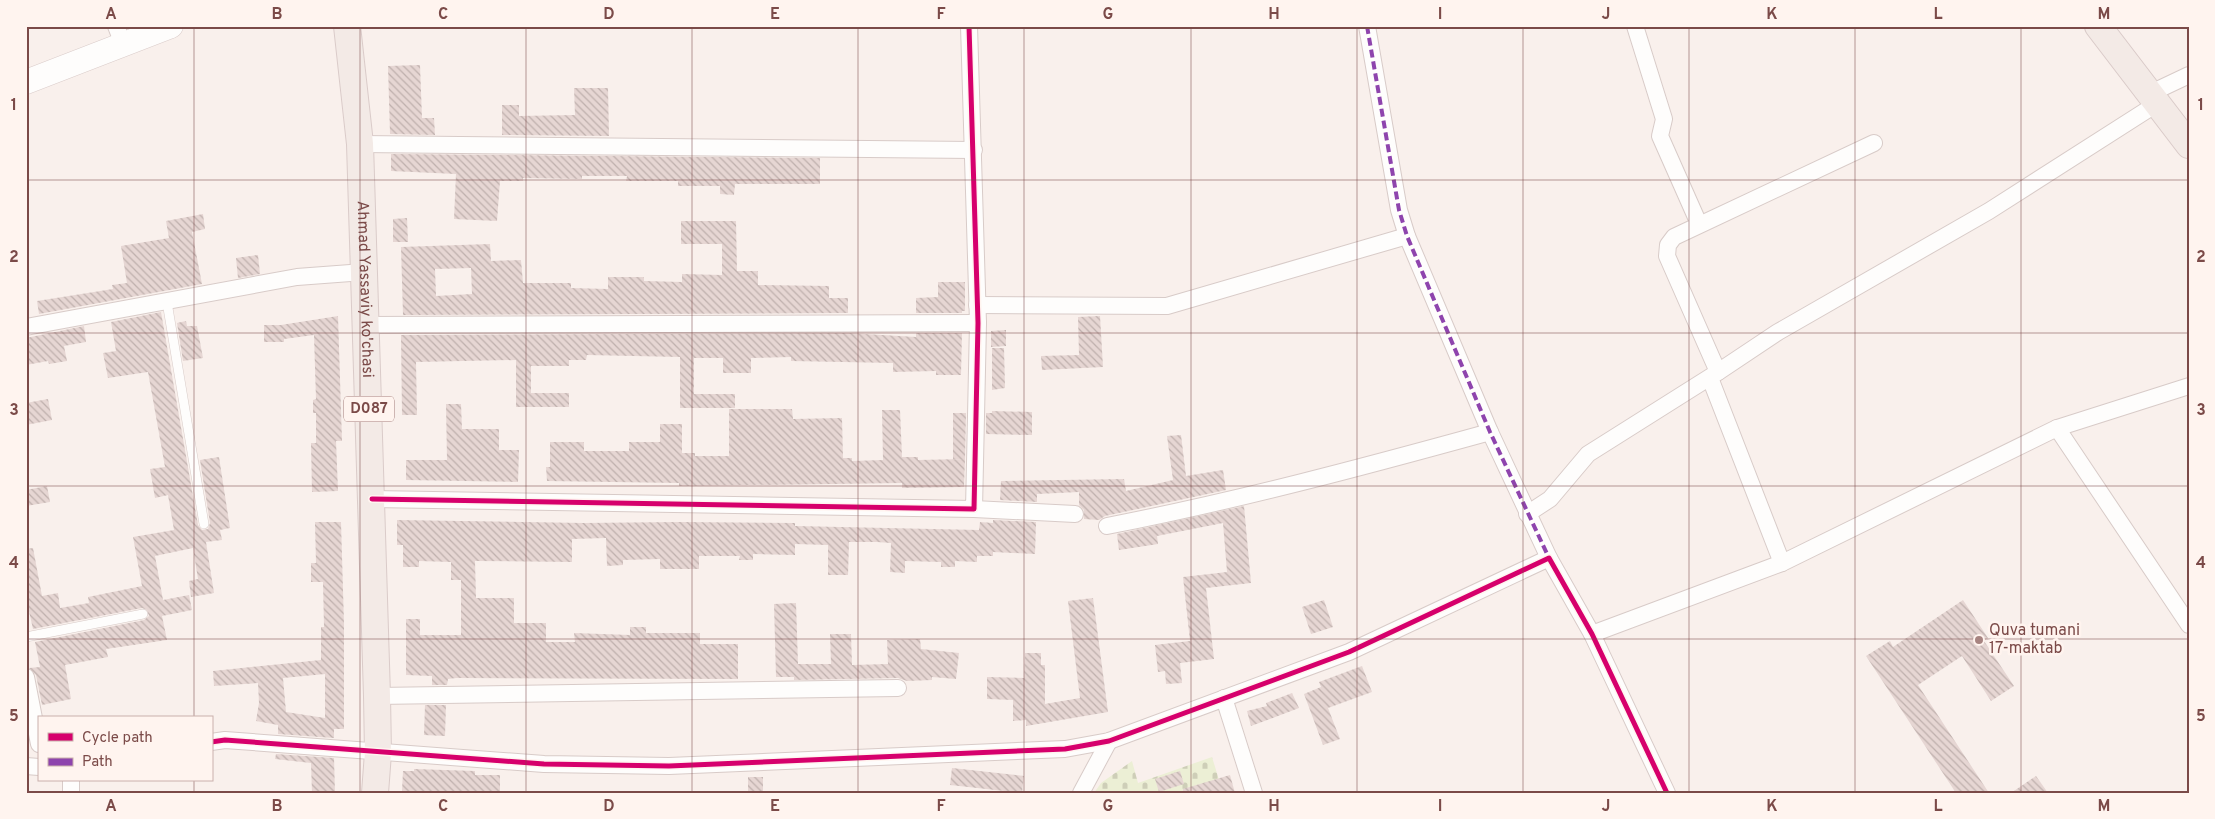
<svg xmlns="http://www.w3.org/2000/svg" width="2215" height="819" font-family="Overpass,sans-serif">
  <defs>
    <pattern id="cemetery-stones" width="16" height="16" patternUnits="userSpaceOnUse" patternTransform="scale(1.25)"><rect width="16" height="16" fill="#ecefd5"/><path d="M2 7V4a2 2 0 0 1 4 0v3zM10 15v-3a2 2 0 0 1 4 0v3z" fill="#ceceb8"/></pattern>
    <pattern id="building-back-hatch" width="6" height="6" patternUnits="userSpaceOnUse" patternTransform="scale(1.25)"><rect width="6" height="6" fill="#e6d6d3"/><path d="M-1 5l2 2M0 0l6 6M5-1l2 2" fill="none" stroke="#bfb0ad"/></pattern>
  </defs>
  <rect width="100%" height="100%" fill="#f9f0ec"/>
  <!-- cemetery -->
  <polygon fill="url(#cemetery-stones)" points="1212,757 1223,793 1094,793 1101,783 1132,761 1138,783"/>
  <!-- building -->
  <g fill="url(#building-back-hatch)" fill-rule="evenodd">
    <polygon points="420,65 422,118 434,118 435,135 390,134 388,66"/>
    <polygon points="574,88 608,88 609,136 502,135 502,105 519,105 519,116 575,115"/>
    <polygon points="391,154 820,158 820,184 735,184 734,195 720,194 720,186 678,186 678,181 626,181 627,176 582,176 582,179 523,178 523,181 500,181 497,221 454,219 456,174 391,171"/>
    <polygon points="203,214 205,229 192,232 202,284 39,314 37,301 113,289 112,285 127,283 121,246 169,238 166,221"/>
    <polygon points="407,218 408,242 393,242 393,219"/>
    <path d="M 681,221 L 736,221 L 737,271 L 758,271 L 758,285 L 829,286 L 829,298 L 848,298 L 848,313 L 403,315 L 401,247 L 490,244 L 491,261 L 521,260 L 523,283 L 571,283 L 571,288 L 608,289 L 608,277 L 644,277 L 644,281 L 682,282 L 682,274 L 722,275 L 722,244 L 681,244 ZM 471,268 L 472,294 L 436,296 L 435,269 Z"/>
    <polygon points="258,255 260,274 238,278 236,258"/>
    <polygon points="938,282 965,282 965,311 962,311 962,313 916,313 916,298 938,297"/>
    <polygon points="161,312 198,525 202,530 208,529 210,523 200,460 219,457 230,528 220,530 222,540 206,542 214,593 191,597 189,581 198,579 193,548 155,556 163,600 189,595 192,610 162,616 167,640 106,649 108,657 65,665 71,699 42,705 36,675 29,668 40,667 35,642 144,620 149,616 147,610 142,608 33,629 26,598 26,549 33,548 42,596 58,593 60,608 89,603 88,597 142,586 133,537 174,530 168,495 155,498 150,469 165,467 148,372 108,378 103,353 116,351 111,322"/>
    <polygon points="338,316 342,441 336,441 338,491 312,492 311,443 316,443 316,413 313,413 313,400 316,399 314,335 284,339 284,342 264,342 264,325 281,325"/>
    <polygon points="1100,316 1103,367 1042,370 1041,356 1079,355 1078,317"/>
    <polygon points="186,321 187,326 197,326 203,358 183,361 177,323"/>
    <polygon points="84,326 86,342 64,346 67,361 49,364 48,361 26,365 26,338"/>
    <polygon points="1006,330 1006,346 991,347 991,331"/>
    <polygon points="848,333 916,337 916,333 962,333 961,375 936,375 936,371 893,372 893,363 791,361 791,357 751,358 751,373 723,373 723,358 694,358 694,394 735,394 735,408 680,408 680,357 587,355 586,360 569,360 569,366 531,366 531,393 569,393 569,407 516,407 516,360 416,362 417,415 402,415 401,335"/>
    <polygon points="992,348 1004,348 1005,388 992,390"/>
    <polygon points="48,399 52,420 26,425 26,403"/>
    <polygon points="446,404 461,404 462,429 499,429 499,450 519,450 518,482 406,480 406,460 447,460"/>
    <polygon points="729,409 792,409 793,419 842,418 843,458 852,458 852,461 883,460 882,410 900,410 902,457 918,457 918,460 965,459 964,487 902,488 902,483 679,486 679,483 547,481 546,467 550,467 550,442 584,442 584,451 629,451 629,442 660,442 660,424 682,424 682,453 695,453 695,456 729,456"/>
    <polygon points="992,411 1032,412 1032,435 986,434 986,413 992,413"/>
    <polygon points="953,413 966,413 965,459 953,459"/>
    <polygon points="1181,435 1186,476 1223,470 1226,490 1105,516 1099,520 1084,519 1084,510 1079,505 1079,492 1037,494 1037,502 1000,500 1001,481 1124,479 1126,491 1173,480 1167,436"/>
    <polygon points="47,486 50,502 26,506 26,490"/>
    <polygon points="1244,506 1251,583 1206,588 1214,659 1180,663 1182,683 1166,684 1165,671 1158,672 1155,645 1190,641 1183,577 1227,572 1223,523 1157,536 1158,544 1119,550 1117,534"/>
    <polygon points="397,520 584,523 680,522 795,523 795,526 979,530 980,522 993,523 993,520 1036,522 1035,554 993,552 993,556 977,556 977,562 955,561 955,567 941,567 941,562 905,561 905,573 890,572 891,543 877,542 849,542 848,575 828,575 828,545 795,544 795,555 753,554 753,560 739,560 740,556 699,556 699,569 660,569 660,559 623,560 623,565 607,566 606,538 572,539 572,562 475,561 476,598 514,598 514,623 546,623 546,642 575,642 574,633 630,635 630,627 646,627 646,633 700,633 700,644 738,644 738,679 456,678 448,679 447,685 432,685 432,676 406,675 406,619 420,619 420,635 461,635 461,580 451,580 451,562 419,561 419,567 403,567 403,545 397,545"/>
    <path d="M 315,522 L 341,522 L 344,624 L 344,729 L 334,729 L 334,738 L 278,734 L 278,725 L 256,721 L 259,703 L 258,683 L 214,686 L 213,671 L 321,660 L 321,627 L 324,627 L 323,582 L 311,582 L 311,563 L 316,563 ZM 325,674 L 325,718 L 286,712 L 283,678 Z"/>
    <polygon points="1093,598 1108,712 1026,726 1026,720 1013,721 1013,700 987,699 987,677 1024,678 1025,653 1041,653 1041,665 1045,665 1045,704 1080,698 1068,601"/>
    <polygon points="1324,600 1333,627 1311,634 1302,607"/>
    <polygon points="1963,600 1988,638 1984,641 2014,686 1991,701 1962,656 1918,685 1989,793 1956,793 1866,656 1890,641 1893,647"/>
    <polygon points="796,603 798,664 831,664 830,634 851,634 852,665 888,664 887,640 920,639 921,649 959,653 956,679 932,677 932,680 907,681 898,678 794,680 794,677 776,677 774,604"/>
    <polygon points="1362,666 1372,692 1328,708 1340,739 1323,745 1304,694 1321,687 1319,682"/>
    <polygon points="1292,693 1299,708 1251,726 1247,711 1267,706 1266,703"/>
    <polygon points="425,705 446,705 445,736 424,735"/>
    <polygon points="276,754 334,758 335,793 312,793 311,763 275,759"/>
    <polygon points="952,768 1024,776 1022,793 950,785"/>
    <polygon points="414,769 475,771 475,775 500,775 500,791 402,791 403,771 414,771"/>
    <polygon points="1180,771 1184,784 1159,792 1155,779"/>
    <polygon points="1230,775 1235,793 1183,793 1183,789"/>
    <polygon points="2036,776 2048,793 2011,793"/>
    <rect x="748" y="777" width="15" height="16"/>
  </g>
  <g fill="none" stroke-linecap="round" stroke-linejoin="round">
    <!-- lane casing -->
    <g stroke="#d8cbc8" stroke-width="10">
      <g id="lane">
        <polyline points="167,302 204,524"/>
        <polyline points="26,637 143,614"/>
      </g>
    </g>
    <!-- street casing -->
    <g stroke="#d8cbc8" stroke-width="18">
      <g id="street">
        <polyline points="116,26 123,44"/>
        <polyline points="1367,26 1399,210 1407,236 1490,432 1549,558"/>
        <polyline points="1635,26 1664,119 1660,136 1699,224"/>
        <polyline points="2151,93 2189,75"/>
        <polyline points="1874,143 1674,237 1668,245 1667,256 1718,372 1778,332 1989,211 2158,103"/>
        <polyline points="360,144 974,150"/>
        <polyline points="977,305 1167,306 1407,236"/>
        <polyline points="366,325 978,323"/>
        <polyline points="26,327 297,277 364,272"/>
        <polyline points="1710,378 1782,563"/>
        <polyline points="2057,428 2189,625"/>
        <polyline points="372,499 974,509 978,323 969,26"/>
        <polyline points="974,509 1075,514"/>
        <polyline points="1527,514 1550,499 1588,454 1718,372"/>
        <path d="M 1107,526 C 1236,501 1363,467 1490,432"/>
        <polyline points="1592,634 1782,563 2057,428 2189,386"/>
        <polyline points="26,677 39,744"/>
        <polyline points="377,696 898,688"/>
        <polyline points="1224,698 1254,793"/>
        <polyline points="211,742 225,740 544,764 669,766 1065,749 1109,741 1349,652 1549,558 1592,634 1667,793"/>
        <polyline points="26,766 39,767"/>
        <polyline points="71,780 71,793"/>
        <polyline points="1081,793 1109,741"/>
      </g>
    </g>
    <!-- secondary casing -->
    <g stroke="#daccca" stroke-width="25">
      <polyline id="secondary" points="26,82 171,26"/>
    </g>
    <!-- primary casing -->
    <g stroke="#dacbc9" stroke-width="28">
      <g id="primary">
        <path id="s1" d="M 347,26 L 360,144 L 377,696 L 378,753 L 375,793"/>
        <polyline points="2098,26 2189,145"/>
      </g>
    </g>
    <!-- lane -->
    <use href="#lane" stroke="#fefdfc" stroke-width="9"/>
    <!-- street -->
    <use href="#street" stroke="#fefdfc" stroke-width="16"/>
    <!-- secondary -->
    <use href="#secondary" stroke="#fefdfc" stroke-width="24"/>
    <!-- primary -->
    <use href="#primary" stroke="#f3eae6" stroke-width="26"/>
    <!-- quiet -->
    <polyline stroke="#8e44ad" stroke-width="4" stroke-dasharray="8 4" stroke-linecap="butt" points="1367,26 1399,210 1407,236 1490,432 1549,558"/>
    <!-- cycleway casing -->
    <g stroke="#fff4ef" stroke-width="8">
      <g id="cycleway">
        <polyline points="372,499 974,509 978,323 969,26"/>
        <polyline points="211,742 225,740 544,764 669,766 1065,749 1109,741 1349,652 1549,558 1592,634 1667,793"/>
      </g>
    </g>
    <!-- cycleway -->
    <use href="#cycleway" stroke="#d6006c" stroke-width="5"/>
  </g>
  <!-- grid -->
  <path fill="none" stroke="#7b4a48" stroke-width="1" stroke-opacity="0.55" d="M 194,26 L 194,718M 360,26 L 360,793M 526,26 L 526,793M 692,26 L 692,793M 858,26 L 858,793M 1024,26 L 1024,793M 1191,26 L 1191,793M 1357,26 L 1357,793M 1523,26 L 1523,793M 1689,26 L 1689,793M 1855,26 L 1855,793M 2021,26 L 2021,793M 26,180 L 2189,180M 26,333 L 2189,333M 26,486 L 2189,486M 26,639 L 2189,639M 194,780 L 194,793"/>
  <!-- markers -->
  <circle fill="#a78481" stroke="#fff4ef" stroke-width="2" cx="1979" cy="640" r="5"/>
  <g text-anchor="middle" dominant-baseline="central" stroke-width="5" stroke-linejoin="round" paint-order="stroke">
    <!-- shield labels -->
    <rect fill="#fff4ef" stroke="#a37d7a" stroke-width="1" x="344" y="396.5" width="50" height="25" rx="4"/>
    <g font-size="15" font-weight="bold" fill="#7b4a48">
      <text x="369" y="409">D087</text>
    </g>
    <!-- street labels -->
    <g font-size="16" fill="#7b4a48" stroke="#fff4ef">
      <text stroke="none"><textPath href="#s1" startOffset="264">Ahmad Yassaviy ko'chasi</textPath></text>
    </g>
    <!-- poi labels -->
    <g font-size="16" fill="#7b4a48" stroke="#fff4ef" text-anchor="start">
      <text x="1989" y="631">Quva tumani<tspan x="1989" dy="18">17-maktab</tspan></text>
    </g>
  </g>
  <!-- border -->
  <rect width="2215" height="819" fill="none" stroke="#fff4ef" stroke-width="55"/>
  <!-- legend -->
  <rect x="38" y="716" width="175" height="65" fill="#fff4ef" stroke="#cab0ac"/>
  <rect x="48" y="733" width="25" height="8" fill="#d6006c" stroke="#cab0ac"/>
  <text x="82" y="742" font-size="15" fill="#7b4a48">Cycle path</text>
  <rect x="48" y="758" width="25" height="8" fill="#8e44ad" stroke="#cab0ac"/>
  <text x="82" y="766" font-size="15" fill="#7b4a48">Path</text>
  <rect x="28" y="28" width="2160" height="764" fill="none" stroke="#7b4a48" stroke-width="2"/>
  <g font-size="16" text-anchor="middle" font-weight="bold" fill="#7b4a48">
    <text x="111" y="19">A</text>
    <text x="277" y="19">B</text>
    <text x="443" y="19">C</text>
    <text x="609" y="19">D</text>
    <text x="775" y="19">E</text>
    <text x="941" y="19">F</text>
    <text x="1108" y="19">G</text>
    <text x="1274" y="19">H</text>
    <text x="1440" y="19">I</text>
    <text x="1606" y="19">J</text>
    <text x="1772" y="19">K</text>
    <text x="1938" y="19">L</text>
    <text x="2104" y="19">M</text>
    <text x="14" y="110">1</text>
    <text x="2201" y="110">1</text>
    <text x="14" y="262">2</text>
    <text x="2201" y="262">2</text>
    <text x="14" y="415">3</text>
    <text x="2201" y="415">3</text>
    <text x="14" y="568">4</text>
    <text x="2201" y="568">4</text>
    <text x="14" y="721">5</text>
    <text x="2201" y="721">5</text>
    <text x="111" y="811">A</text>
    <text x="277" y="811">B</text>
    <text x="443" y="811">C</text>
    <text x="609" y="811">D</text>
    <text x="775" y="811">E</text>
    <text x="941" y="811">F</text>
    <text x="1108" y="811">G</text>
    <text x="1274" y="811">H</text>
    <text x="1440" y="811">I</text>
    <text x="1606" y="811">J</text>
    <text x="1772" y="811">K</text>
    <text x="1938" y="811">L</text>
    <text x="2104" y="811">M</text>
  </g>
</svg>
